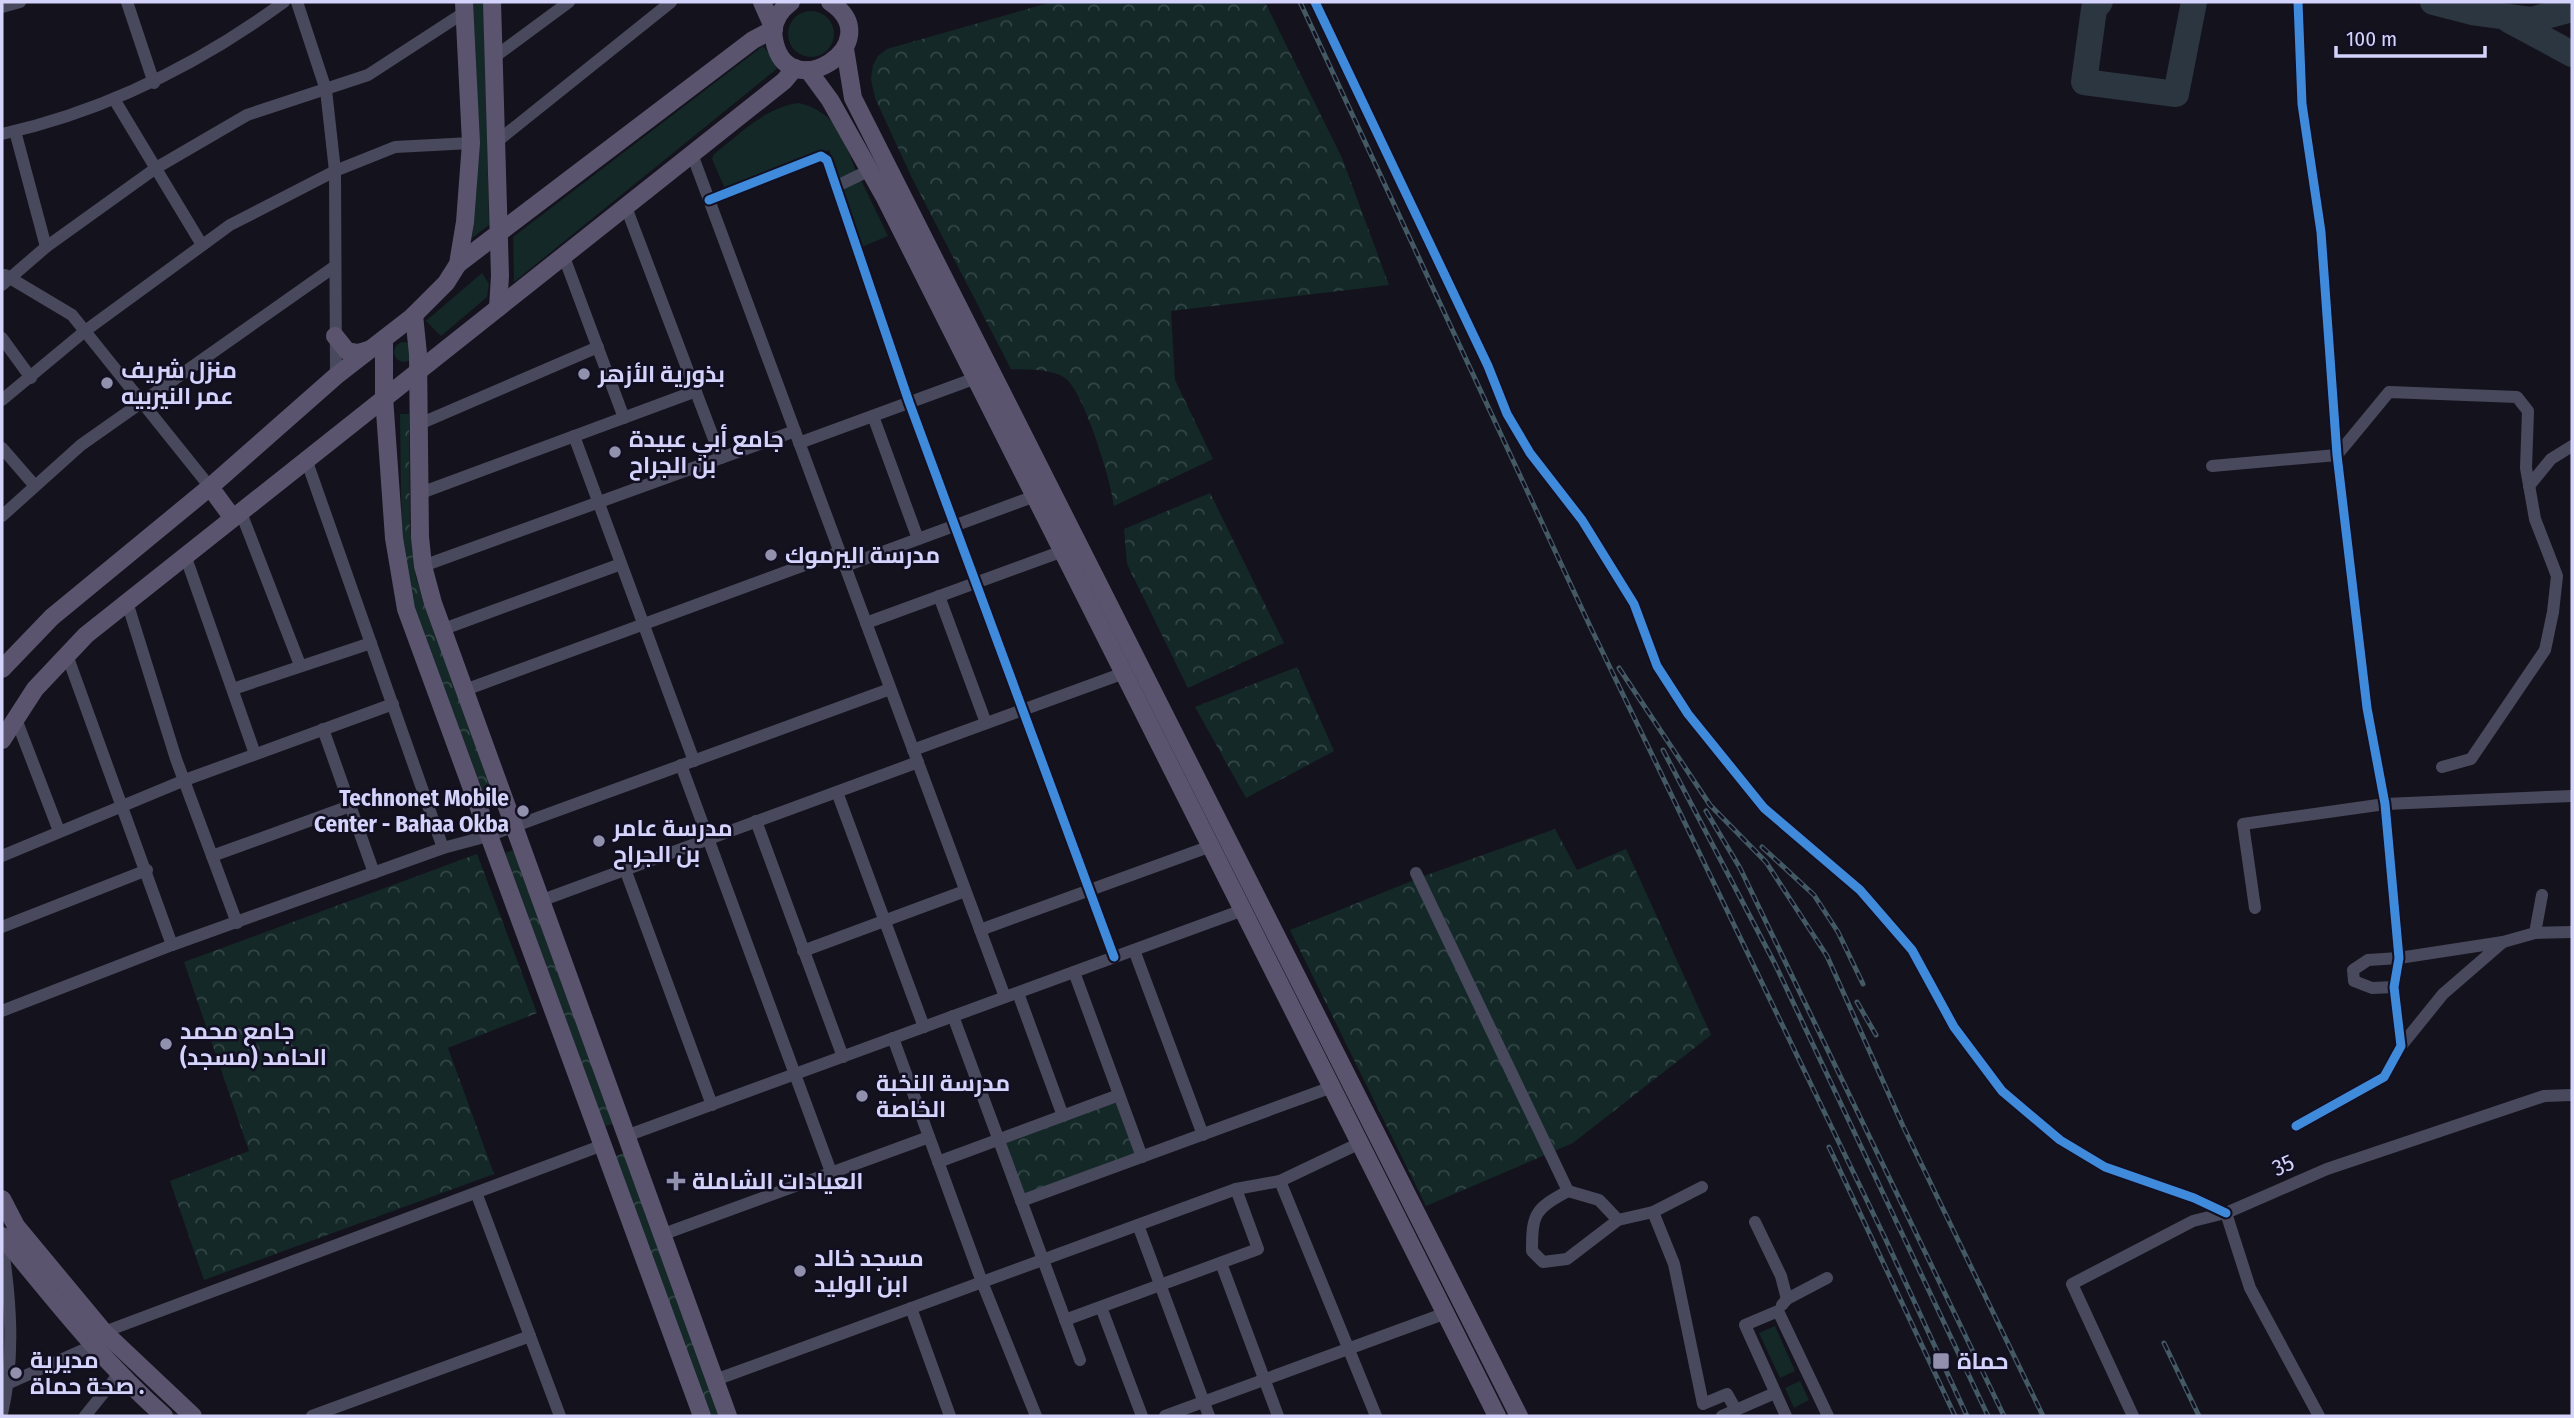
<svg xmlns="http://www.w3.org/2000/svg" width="2574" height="1418" font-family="'Fira Sans Condensed',Cairo,sans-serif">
  <defs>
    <pattern id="forest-crowns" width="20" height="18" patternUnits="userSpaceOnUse" patternTransform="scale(1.75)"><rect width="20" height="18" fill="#132827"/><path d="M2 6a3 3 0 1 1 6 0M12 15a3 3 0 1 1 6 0" fill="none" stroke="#344647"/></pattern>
  </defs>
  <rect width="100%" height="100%" fill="#14131d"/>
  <!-- grass -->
  <g fill="#132827">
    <path d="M 472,2 L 484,2 L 489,225 L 472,238 C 479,160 479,80 472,2 Z"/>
    <circle cx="811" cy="34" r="23"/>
    <polygon points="763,46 779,67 514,282 513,237"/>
    <path d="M 799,103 C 838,113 843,139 857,173 L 839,182 L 829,150 L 726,191 L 712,159 L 714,154 C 740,134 765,107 799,103 Z"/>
    <polygon points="860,178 888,236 862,247 841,187"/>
    <polygon points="482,273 489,284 487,297 441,336 426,321"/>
    <circle cx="404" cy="352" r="10"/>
    <polygon points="1775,1326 1795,1371 1780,1378 1759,1333"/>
    <polygon points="1800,1381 1809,1400 1794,1408 1785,1388"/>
  </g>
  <!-- forest -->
  <g fill="url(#forest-crowns)">
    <path d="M 1052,2 L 1265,2 L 1342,158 L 1389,285 L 1171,311 L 1175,380 L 1213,459 L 1114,506 C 1112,483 1083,389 1065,378 C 1051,368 1028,370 1011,369 L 912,178 L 875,98 L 871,79 L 873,65 L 878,56 L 887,49 Z"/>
    <polygon points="400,414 409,414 410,529 416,578 497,804 489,807 411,602 402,553"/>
    <polygon points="1210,493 1284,643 1188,688 1127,564 1124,529"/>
    <polygon points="1297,667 1334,751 1246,798 1195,707"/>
    <polygon points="1555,829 1577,870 1626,849 1711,1035 1573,1143 1426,1206 1290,930 1424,876"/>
    <polygon points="514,850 613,1124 605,1126 505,853"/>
    <polygon points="477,854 537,1013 448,1048 494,1174 204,1280 170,1181 249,1151 184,962"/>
    <polygon points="1119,1095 1142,1157 1021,1201 998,1140"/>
    <polygon points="624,1153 720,1416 710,1416 616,1156"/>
  </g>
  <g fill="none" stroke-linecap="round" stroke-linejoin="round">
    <!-- taxiway -->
    <g stroke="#2c3640" stroke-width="26">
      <polyline points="2100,2 2094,9 2084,82 2176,94 2194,2"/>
      <polyline points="2433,2 2472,12 2531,20 2572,9"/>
      <polyline points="2509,20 2572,54"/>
    </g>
    <!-- minor -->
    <g stroke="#49495d" stroke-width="12">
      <polyline points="127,2 154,83"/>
      <polyline points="297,2 326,90 335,171 336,376"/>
      <polyline points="1315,2 1488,366 1507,414 1530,453 1582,520 1634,604 1657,666 1688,714 1764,808 1860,890 1912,950 1954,1027 2002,1091 2060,1140 2105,1167 2194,1198 2226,1213"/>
      <polyline points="2,7 20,2"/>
      <polyline points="493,58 569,2"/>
      <polyline points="114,99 202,245"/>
      <polyline points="15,131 46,247"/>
      <path d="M 2,134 C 105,111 199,64 284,2"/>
      <polyline points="495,143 671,2"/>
      <polyline points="692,154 1005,997"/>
      <polyline points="837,186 870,170"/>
      <polyline points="709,200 821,156 827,160 909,402 1114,957"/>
      <polyline points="626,207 721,458"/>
      <polyline points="564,257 624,418"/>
      <polyline points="5,275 72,315 210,487"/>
      <polyline points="2,285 46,247 156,168 247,115 368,75 465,12"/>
      <polyline points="2,338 31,378"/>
      <polyline points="2,400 85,331 230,225 335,171 395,147 471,143"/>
      <polyline points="873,416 918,539"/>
      <polyline points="417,425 598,347"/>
      <polyline points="574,436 694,761"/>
      <polyline points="799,443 976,378"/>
      <polyline points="2,448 35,486"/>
      <polyline points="306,459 443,848"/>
      <polyline points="2212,466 2337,455 2389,392 2517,397 2528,411 2526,468 2535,519 2557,576 2553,612 2545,650 2471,759 2442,767"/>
      <polyline points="2529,486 2551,459 2572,446"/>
      <polyline points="418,494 696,391"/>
      <polyline points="240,510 300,665"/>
      <polyline points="2,516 81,445 334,267"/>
      <polyline points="185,555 255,754"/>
      <polyline points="423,566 795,431"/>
      <polyline points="845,566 1035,496"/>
      <polyline points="939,596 986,723"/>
      <polyline points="127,602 176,759 237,923"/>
      <polyline points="866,623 1063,551"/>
      <polyline points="441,630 621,564"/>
      <polyline points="67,655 172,945"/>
      <polyline points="233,689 371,643"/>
      <polyline points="465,690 840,552"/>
      <polyline points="16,719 59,831"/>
      <polyline points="323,729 374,873"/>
      <polyline points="913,750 1124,673"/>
      <polyline points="681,765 831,1172"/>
      <polyline points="837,792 924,1027"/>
      <polyline points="756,821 843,1057"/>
      <polyline points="2,856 185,780 393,704"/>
      <polyline points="212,856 350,806"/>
      <polyline points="625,869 712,1105"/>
      <path d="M 1416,873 L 1568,1191 C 1535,1209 1532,1213 1532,1251 L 1543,1262 L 1567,1259 L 1618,1220 L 1653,1212 L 1702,1187"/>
      <polyline points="540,901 918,762"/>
      <polyline points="2255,908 2243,824 2385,804 2572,796"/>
      <polyline points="2,927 147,870"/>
      <polyline points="980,930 1211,846"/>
      <polyline points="2535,933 2542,895"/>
      <polyline points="2503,942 2535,933 2572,932"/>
      <polyline points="1134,950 1203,1135"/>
      <polyline points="803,951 965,891"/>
      <polyline points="1074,972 1142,1157"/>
      <polyline points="2394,987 2372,988 2354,981 2353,970 2368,960 2399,958 2503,942 2443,994 2401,1046"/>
      <polyline points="1018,993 1063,1116"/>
      <polyline points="2,1011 172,945 443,848 488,836 890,689"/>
      <polyline points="953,1016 1080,1360"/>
      <polyline points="893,1038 982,1282 1036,1416"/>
      <polyline points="2296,1126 2384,1077 2401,1046 2394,987 2399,958 2385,804 2367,708 2337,455 2321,232 2302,104 2298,2"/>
      <polyline points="626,1136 1243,910"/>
      <polyline points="938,1162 1119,1095"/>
      <polyline points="1280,1181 1376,1416"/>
      <polyline points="1568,1191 1599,1200 1618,1220"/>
      <polyline points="477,1195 560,1416"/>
      <polyline points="1021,1201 1332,1087"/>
      <polyline points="1653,1212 1674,1264 1703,1404 1727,1394 1736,1410"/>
      <polyline points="1755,1222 1781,1276 1787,1299"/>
      <polyline points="1138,1225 1209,1416"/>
      <polyline points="661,1235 929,1137"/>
      <path d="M 2,1243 C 11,1301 15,1357 2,1414"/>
      <polyline points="1221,1263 1278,1416"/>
      <polyline points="1782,1305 1787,1299 1827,1278"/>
      <polyline points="1101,1307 1142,1416"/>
      <polyline points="911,1308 950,1416"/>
      <polyline points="1065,1320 1258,1249 1236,1189"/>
      <polyline points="104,1332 603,1145"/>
      <polyline points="715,1380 1236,1189 1280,1181 1360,1143"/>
      <polyline points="9,1383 92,1346"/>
      <polyline points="85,1416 118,1375"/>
      <polyline points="312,1416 530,1336"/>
      <polyline points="1165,1416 1446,1313"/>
      <polyline points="1722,1416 1775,1393"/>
      <polyline points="1786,1416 1745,1325 1778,1311 1828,1416"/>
      <polyline points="2133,1416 2072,1284 2193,1221 2225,1213"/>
      <polyline points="2319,1416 2250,1288 2226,1213 2327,1169 2544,1096 2572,1095"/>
    </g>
    <!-- primary -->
    <g stroke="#5b546e" stroke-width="18">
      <polyline points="492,2 500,276 498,308"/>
      <path d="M 791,2 C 779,11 771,23 774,39 C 786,110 892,43 830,2"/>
      <polyline points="845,49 853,98 1519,1416"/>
      <polyline points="808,70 830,100 884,196 1497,1416"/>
      <polyline points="458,264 753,40 774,29 762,2"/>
      <polyline points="414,315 418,354 420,537 423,566 433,603 728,1416"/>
      <polyline points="335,336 347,351 358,353 371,349"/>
      <polyline points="384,339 384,397 394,538 406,609 702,1416"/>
      <polyline points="210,487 232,517"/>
      <polyline points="2,669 52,617 210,487 336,376 412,317 446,283 458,264 465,222 471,143 464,2"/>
      <polyline points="2,740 35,689 86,635 784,81 795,68"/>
      <polyline points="2,1199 16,1226 104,1332 193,1416"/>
      <path d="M 2,1236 C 54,1299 103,1362 164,1416"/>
    </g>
    <!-- rail casing -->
    <g stroke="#435964" stroke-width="5">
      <g id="rail">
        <polyline points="1300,2 1589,624 1885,1238 1967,1416"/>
        <polyline points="1619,668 1710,805 1766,862 1827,956 1903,1126 2043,1416"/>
        <polyline points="1663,750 1775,964 1988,1416"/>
        <polyline points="1706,811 1740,868 2004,1416"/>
        <polyline points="1762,847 1814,895 1838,932 1863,984"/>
        <polyline points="1857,1002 1876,1035"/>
        <polyline points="1829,1147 1955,1416"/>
        <polyline points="2164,1343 2199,1416"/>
      </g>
    </g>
    <!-- rail -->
    <use href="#rail" stroke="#110f21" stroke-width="2.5" stroke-dasharray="8" stroke-linecap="butt"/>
    <!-- cycleway casing -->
    <g stroke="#110f21" stroke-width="13">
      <g id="cycleway">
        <polyline points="1315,2 1488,366 1507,414 1530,453 1582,520 1634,604 1657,666 1688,714 1764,808 1860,890 1912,950 1954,1027 2002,1091 2060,1140 2105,1167 2194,1198 2226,1213"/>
        <polyline points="709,200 821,156 827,160 909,402 1114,957"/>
        <polyline points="2296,1126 2384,1077 2401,1046 2394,987 2399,958 2385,804 2367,708 2337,455 2321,232 2302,104 2298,2"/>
      </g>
    </g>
    <!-- cycleway -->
    <use href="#cycleway" stroke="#408adc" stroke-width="9"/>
  </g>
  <!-- markers -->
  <g fill="#9190ad" stroke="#110f21" stroke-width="2.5">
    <circle cx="584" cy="374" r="7"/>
    <circle cx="107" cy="383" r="7"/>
    <circle cx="615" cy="452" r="7"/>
    <circle cx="771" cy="555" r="7"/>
    <circle cx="523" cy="811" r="7"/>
    <circle cx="599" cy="841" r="7"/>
    <circle cx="166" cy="1044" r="7"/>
    <circle cx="862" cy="1096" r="7"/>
    <path d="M672.5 1170.5h7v7h7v7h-7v7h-7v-7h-7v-7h7z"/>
    <circle cx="800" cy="1271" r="7"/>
    <rect x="1932" y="1352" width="18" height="18" rx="3.5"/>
    <circle cx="16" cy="1373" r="7"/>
  </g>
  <g text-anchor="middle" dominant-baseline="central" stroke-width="5" stroke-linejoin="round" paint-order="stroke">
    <!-- poi labels -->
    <g font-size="23" font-weight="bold" fill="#d4d3fb" stroke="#110f21" text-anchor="start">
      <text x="121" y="370">منزل شريف<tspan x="121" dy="26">عمر النيربيه</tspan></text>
      <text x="598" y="374">بذورية الأزهر</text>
      <text x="629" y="439">جامع أبي عبيدة<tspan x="629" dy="26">بن الجراح</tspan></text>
      <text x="785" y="555">مدرسة اليرموك</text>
      <text x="509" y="798" text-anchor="end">Technonet Mobile<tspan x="509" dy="26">Center - Bahaa Okba</tspan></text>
      <text x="613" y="828">مدرسة عامر<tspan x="613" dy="26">بن الجراح</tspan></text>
      <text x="180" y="1031">جامع محمد<tspan x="180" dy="26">الحامد (مسجد)</tspan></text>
      <text x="876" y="1083">مدرسة النخبة<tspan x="876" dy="26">الخاصة</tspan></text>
      <text x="692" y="1181">العيادات الشاملة</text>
      <text x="814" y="1258">مسجد خالد<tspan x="814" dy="26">ابن الوليد</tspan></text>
      <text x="30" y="1360">مديرية<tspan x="30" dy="26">صحة حماة .</tspan></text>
      <text x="1957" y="1361">حماة</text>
    </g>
    <!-- street labels -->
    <g font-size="23" fill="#d4d3fb" stroke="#110f21">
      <text transform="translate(2283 1165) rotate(-24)">35</text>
    </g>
  </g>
  <!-- border -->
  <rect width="2574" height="1418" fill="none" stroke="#d4d3fb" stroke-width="7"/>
  <!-- scale -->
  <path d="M2336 46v10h149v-10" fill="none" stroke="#d4d3fb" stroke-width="3.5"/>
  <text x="2346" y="46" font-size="21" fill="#d4d3fb" stroke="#110f21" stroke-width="5" paint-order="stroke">100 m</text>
</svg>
